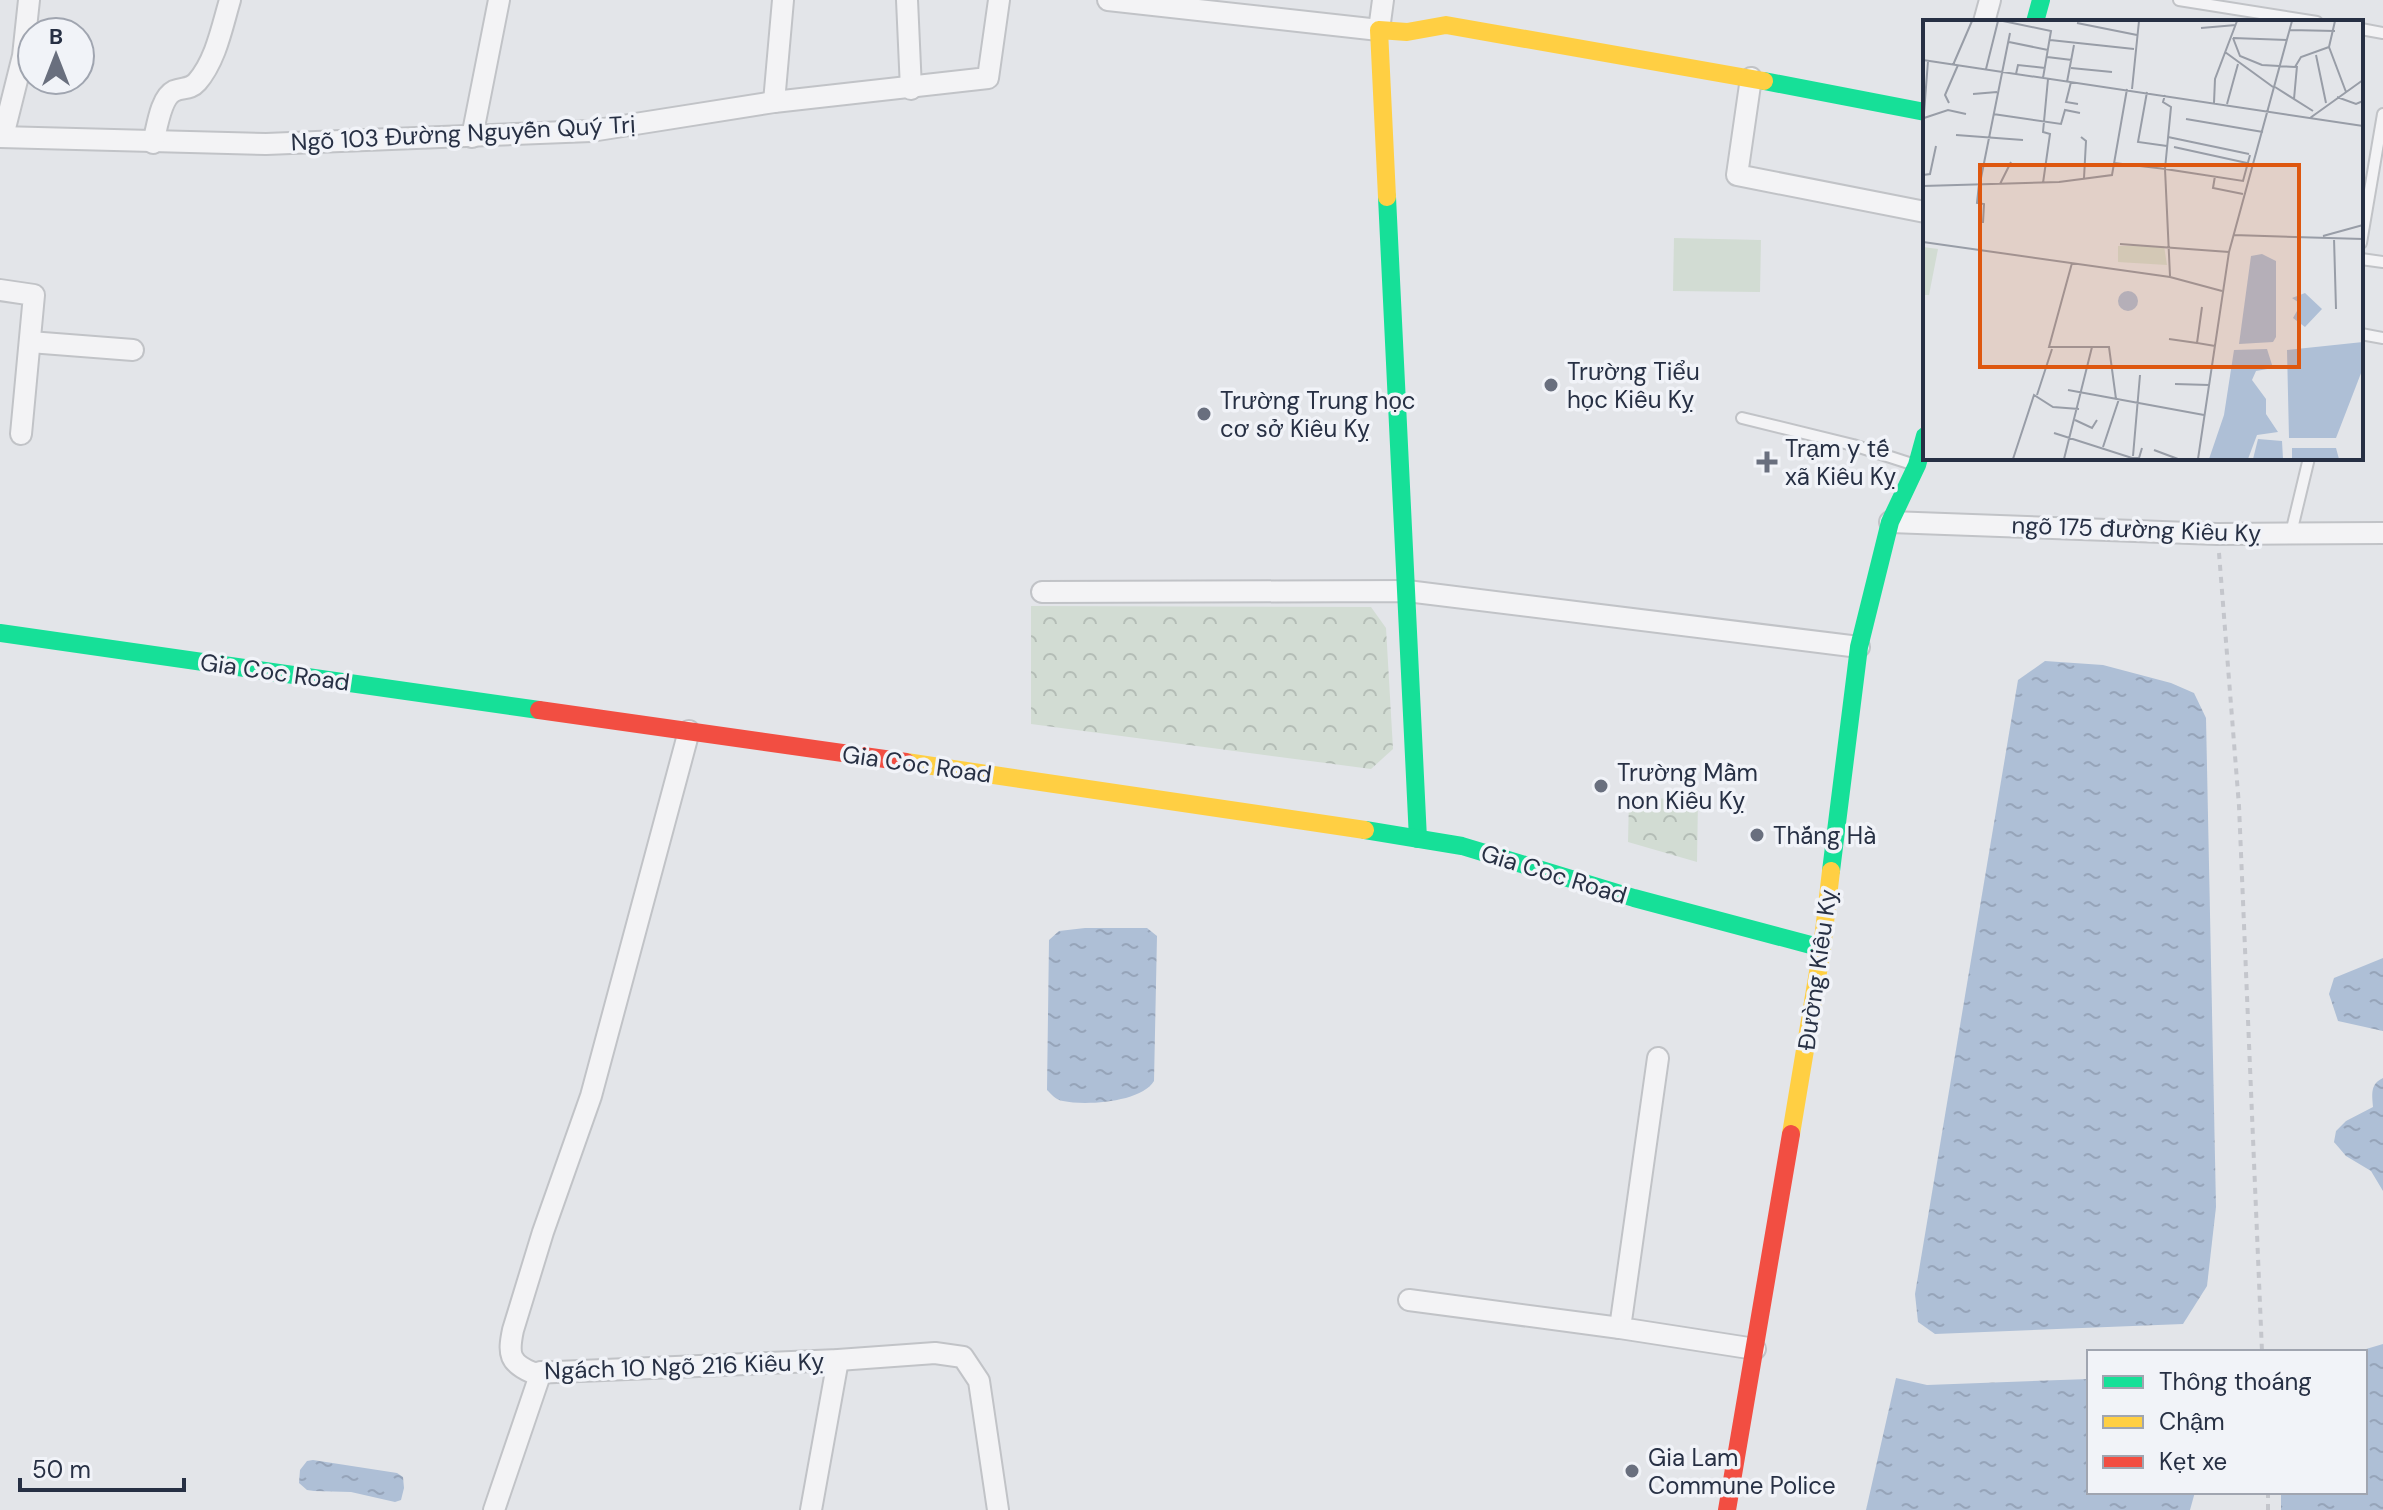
<svg xmlns="http://www.w3.org/2000/svg" width="2383" height="1510" font-family="'DM Sans',sans-serif">
  <defs>
    <pattern id="park-crowns" width="20" height="18" patternUnits="userSpaceOnUse" patternTransform="scale(2)"><rect width="20" height="18" fill="#d2dcd3"/><path d="M2 6a3 3 0 1 1 6 0M12 15a3 3 0 1 1 6 0" fill="none" stroke="#b4bdb6"/></pattern>
    <pattern id="water-ripples" width="26" height="14" patternUnits="userSpaceOnUse" patternTransform="scale(2)"><rect width="26" height="14" fill="#aebfd6"/><path d="M2 4q2-2 4 0t4 0M15 11q2-2 4 0t4 0" fill="none" stroke="#96a4b9"/></pattern>
  </defs>
  <rect width="100%" height="100%" fill="#e3e5e9"/>
  <!-- park -->
  <g fill="url(#park-crowns)">
    <polygon points="1031,606 1371,607 1386,628 1393,749 1371,769 1031,724"/>
    <polygon points="1629,798 1698,799 1697,862 1628,842"/>
  </g>
  <!-- pitch -->
  <polygon fill="#d2dcd3" points="1674,238 1761,240 1760,292 1673,291"/>
  <!-- water -->
  <g fill="url(#water-ripples)">
    <polygon points="2045,661 2103,665 2171,683 2194,693 2206,718 2216,1207 2207,1286 2183,1324 1935,1334 1918,1322 1915,1294 2018,680"/>
    <path d="M 1085,928 L 1147,928 L 1157,936 L 1154,1081 C 1142,1102 1086,1106 1063,1101 C 1056,1100 1051,1094 1047,1090 L 1049,940 L 1059,931 Z"/>
    <polygon points="2383,958 2383,1031 2338,1021 2329,994 2334,978"/>
    <path d="M 2383,1078 L 2383,1191 L 2371,1171 L 2346,1156 L 2334,1142 L 2336,1131 L 2346,1121 L 2373,1107 C 2372,1094 2370,1084 2383,1078 Z"/>
    <polygon points="2383,1344 2383,1510 2281,1510 2281,1492 2365,1492 2365,1352 2356,1352"/>
    <polygon points="1896,1378 1927,1385 2089,1379 2089,1492 2195,1492 2190,1510 1866,1510"/>
    <polygon points="313,1460 397,1473 403,1477 404,1488 401,1500 395,1502 351,1492 314,1491 307,1490 299,1483 300,1470 307,1461"/>
  </g>
  <g fill="none" stroke-linecap="round" stroke-linejoin="round">
    <!-- lane casing -->
    <g stroke="#c1c3c7" stroke-width="14">
      <g id="lane">
        <polyline points="2179,0 2317,22"/>
        <polyline points="2361,29 2383,33"/>
        <polyline points="2361,243 2383,114"/>
        <polyline points="2361,259 2383,262"/>
        <polyline points="2361,334 2383,338"/>
        <polyline points="1742,418 1853,445 1915,465"/>
        <polyline points="2291,533 2309,458"/>
      </g>
    </g>
    <!-- street casing -->
    <g stroke="#c1c3c7" stroke-width="24">
      <g id="street">
        <polyline points="907,0 911,89"/>
        <polyline points="1108,0 1379,30 1383,0"/>
        <polyline points="1984,22 1990,0"/>
        <polyline points="1751,78 1737,175 1925,212"/>
        <polyline points="774,102 783,0"/>
        <polyline points="3,136 23,56 29,0"/>
        <polyline points="0,137 266,144 591,131 774,102 988,78 999,0"/>
        <polyline points="472,137 499,0"/>
        <path d="M 153,143 C 157,129 160,98 174,91 C 183,87 190,90 197,82 C 216,60 222,27 230,0"/>
        <polyline points="0,290 34,295 21,434"/>
        <polyline points="30,342 133,350"/>
        <polyline points="1890,522 2217,534 2383,533"/>
        <polyline points="1042,592 1407,591 1859,647"/>
        <path d="M 689,731 L 591,1096 L 543,1232 L 513,1330 C 508,1354 509,1363 533,1373 L 838,1360 L 935,1353 L 963,1357 L 979,1381 L 998,1510"/>
        <polyline points="1658,1058 1620,1328 1755,1349"/>
        <polyline points="1409,1300 1620,1328"/>
        <polyline points="494,1510 541,1372"/>
        <polyline points="811,1510 838,1360"/>
      </g>
    </g>
    <!-- path -->
    <g stroke="#c4c6cc" stroke-width="4" stroke-dasharray="6 6" stroke-linecap="butt">
      <polyline points="2219,553 2239,806 2262,1352"/>
      <polyline points="2268,1492 2268,1510"/>
    </g>
    <!-- lane -->
    <use href="#lane" stroke="#f3f3f5" stroke-width="10"/>
    <!-- street -->
    <use href="#street" stroke="#f3f3f5" stroke-width="20"/>
    <!-- fast -->
    <g stroke="#16e098" stroke-width="18">
      <polyline points="2035,22 2041,0"/>
      <polyline points="1764,81 1925,112"/>
      <polyline points="1387,197 1418,839"/>
      <polyline points="0,633 539,710"/>
      <polyline points="1365,830 1462,846 1634,898 1822,948"/>
      <polyline points="1831,871 1859,647 1890,522 1917,465 1925,436"/>
    </g>
    <!-- slow -->
    <g stroke="#ffcf43" stroke-width="18">
      <polyline points="1387,197 1379,30 1407,32 1446,25 1764,81"/>
      <polyline points="906,762 1365,830"/>
      <polyline points="1791,1134 1822,948 1831,871"/>
    </g>
    <!-- jam -->
    <g stroke="#f24e42" stroke-width="18">
      <polyline points="539,710 906,762"/>
      <polyline points="1727,1510 1791,1134"/>
    </g>
  </g>
  <!-- markers -->
  <g fill="#696f7e" stroke="#f1f3f8" stroke-width="3">
    <circle cx="1551" cy="385" r="8"/>
    <circle cx="1204" cy="414" r="8"/>
    <path d="M1763 450h8v8h8v8h-8v8h-8v-8h-8v-8h8z"/>
    <circle cx="1601" cy="786" r="8"/>
    <circle cx="1757" cy="835" r="8"/>
    <circle cx="1632" cy="1471" r="8"/>
  </g>
  <g text-anchor="middle" dominant-baseline="central" stroke-width="7" stroke-linejoin="round" paint-order="stroke">
    <!-- street labels -->
    <g font-size="24" fill="#273044" stroke="#f1f3f8">
      <text transform="translate(463 133) rotate(-3)">Ngõ 103 Đường Nguyễn Quý Trị</text>
      <text transform="translate(2136 529) rotate(2)">ngõ 175 đường Kiêu Kỵ</text>
      <text transform="translate(275 672) rotate(8)">Gia Coc Road</text>
      <text transform="translate(917 764) rotate(8)">Gia Coc Road</text>
      <text transform="translate(1554 874) rotate(17)">Gia Coc Road</text>
      <text transform="translate(1817 970) rotate(-82)">Đường Kiêu Kỵ</text>
      <text transform="translate(684 1366) rotate(-2)">Ngách 10 Ngõ 216 Kiêu Kỵ</text>
    </g>
    <!-- poi labels -->
    <g font-size="24" fill="#273044" stroke="#f1f3f8" text-anchor="start">
      <text x="1567" y="371">Trường Tiểu<tspan x="1567" dy="28">học Kiêu Kỵ</tspan></text>
      <text x="1220" y="400">Trường Trung học<tspan x="1220" dy="28">cơ sở Kiêu Kỵ</tspan></text>
      <text x="1785" y="448">Trạm y tế<tspan x="1785" dy="28">xã Kiêu Kỵ</tspan></text>
      <text x="1617" y="772">Trường Mầm<tspan x="1617" dy="28">non Kiêu Kỵ</tspan></text>
      <text x="1773" y="835">Thắng Hà</text>
      <text x="1648" y="1457">Gia Lam<tspan x="1648" dy="28">Commune Police</tspan></text>
    </g>
  </g>
  <!-- overview -->
  <g transform="translate(1923 20)">
    <rect width="440" height="440" fill="#e3e5e9"/>
    <path d="M 0,227 L 15,229 L 6,275 L 0,275 Z" fill="#d2dcd3"/>
    <path d="M 195,226 L 241,226 L 244,245 L 195,242 Z" fill="#d2dcd3"/>
    <path d="M 339,234 L 353,241 L 353,317 L 350,322 L 316,324 L 328,236 ZM195 281a10 10 0 1 1 20 0a10 10 0 1 1-20 0ZM 382,273 L 399,289 L 382,307 L 370,298 L 378,284 L 369,278 ZM 440,322 L 440,348 L 413,418 L 366,418 L 364,330 ZM 344,329 L 350,348 L 333,351 L 329,360 L 343,379 L 343,394 L 355,412 L 334,415 L 325,439 L 286,439 L 301,395 L 311,330 ZM 335,419 L 359,421 L 360,439 L 330,439 ZM 369,428 L 413,428 L 416,439 L 369,439 Z" fill="#aebfd6"/>
    <path fill="none" stroke="#989da7" stroke-width="2" d="M 80,1 L 128,11 L 120,58M 412,1 L 406,27 L 423,72M 154,3 L 214,15M 278,8 L 313,5M 367,10 L 412,11M 310,18 L 317,36 L 339,45 L 372,47 L 378,37 L 406,27M 310,18 L 364,20M 127,20 L 211,29M 86,22 L 125,30M 302,32 L 350,67M 393,35 L 403,83M 124,37 L 149,40M 0,40 L 440,106M 30,45 L 49,1M 148,48 L 189,52M 63,49 L 75,1M 93,54 L 95,45 L 122,48M 144,62 L 151,25M 148,62 L 143,82 L 155,84M 352,67 L 390,91M 209,69 L 216,1M 224,72 L 215,122 L 244,126M 50,74 L 74,72M 414,77 L 433,84 L 440,81M 371,79 L 374,46M 26,83 L 22,75 L 35,45M 291,83 L 292,59 L 314,1M 304,84 L 315,44M 70,94 L 138,104 L 142,90 L 157,93M 1,98 L 25,90 L 43,94M 387,98 L 440,60M 263,99 L 340,112M 0,106 L 5,41M 33,115 L 100,120M 158,117 L 163,121 L 161,158M 245,117 L 326,134M 251,127 L 324,143M 191,143 L 242,149 L 248,87 L 240,82 L 242,75M 0,155 L 7,154 L 13,126M 292,156 L 290,168 L 320,174M 57,163 L 87,13M 120,163 L 127,114 L 120,112 L 125,59M 56,164 L 54,183 L 61,184 L 60,203M 77,164 L 88,142M 0,166 L 136,162 L 189,155 L 204,69M 310,215 L 440,219M 400,216 L 440,205M 411,218 L 413,289M 0,222 L 247,257 L 299,271M 197,224 L 306,232M 149,243 L 126,327 L 186,327 L 193,379M 247,256 L 242,149 L 320,161 L 327,135M 279,287 L 274,323 L 292,326M 246,319 L 274,323M 252,364 L 286,365M 145,370 L 281,395M 114,375 L 129,329M 152,400 L 169,408 L 174,400M 131,413 L 209,438 L 216,438 L 219,428M 180,427 L 196,379M 231,430 L 255,439M 210,436 L 217,355M 90,439 L 111,375 L 130,387 L 156,389M 141,439 L 169,327M 275,439 L 306,232 L 369,1"/>
    <path fill="#de570f" fill-opacity="0.15" stroke="#de570f" stroke-width="4" d="M 57,145 L 376,145 L 376,347 L 57,347 Z"/>
    <rect width="440" height="440" fill="none" stroke="#273044" stroke-width="4"/>
  </g>
  <!-- legend -->
  <rect x="2087" y="1350" width="280" height="144" fill="#f1f3f8" stroke="#a0a5b0" stroke-width="2"/>
  <rect x="2103" y="1376" width="40" height="12" fill="#16e098" stroke="#a0a5b0" stroke-width="2"/>
  <text x="2159" y="1390" font-size="24" fill="#273044">Thông thoáng</text>
  <rect x="2103" y="1416" width="40" height="12" fill="#ffcf43" stroke="#a0a5b0" stroke-width="2"/>
  <text x="2159" y="1430" font-size="24" fill="#273044">Chậm</text>
  <rect x="2103" y="1456" width="40" height="12" fill="#f24e42" stroke="#a0a5b0" stroke-width="2"/>
  <text x="2159" y="1470" font-size="24" fill="#273044">Kẹt xe</text>
  <!-- north arrow -->
  <g transform="translate(56 56)"><circle r="38" fill="#f1f3f8" stroke="#a0a5b0" stroke-width="2"/>
  <path d="M0-6L14 30L0 20L-14 30Z" fill="#696f7e"/>
  <text y="-12" font-size="22" font-weight="bold" text-anchor="middle" fill="#273044">B</text>
  </g>
  <!-- scale -->
  <path d="M20 1478v12h164v-12" fill="none" stroke="#273044" stroke-width="4"/>
  <text x="32" y="1478" font-size="24" fill="#273044" stroke="#f1f3f8" stroke-width="6" paint-order="stroke">50 m</text>
</svg>
